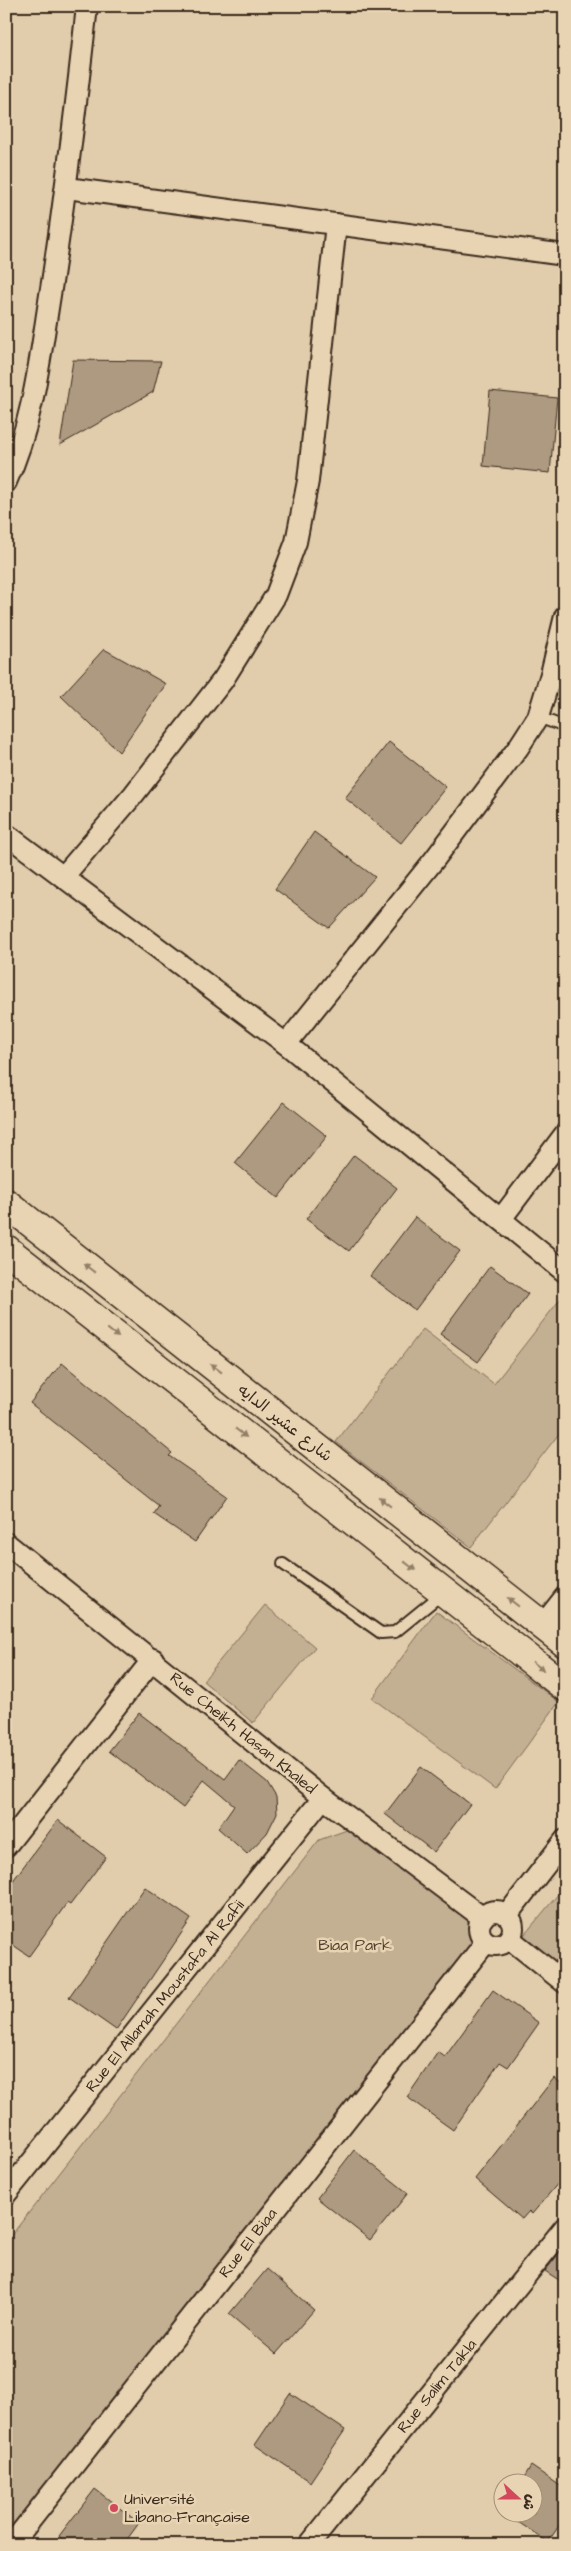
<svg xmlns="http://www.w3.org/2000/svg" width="571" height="2551" font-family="'Architects Daughter','Playpen Sans Arabic',sans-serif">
  <rect width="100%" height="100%" fill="#e1cdac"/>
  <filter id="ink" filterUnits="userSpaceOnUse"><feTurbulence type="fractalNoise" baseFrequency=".02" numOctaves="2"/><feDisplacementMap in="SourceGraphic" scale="10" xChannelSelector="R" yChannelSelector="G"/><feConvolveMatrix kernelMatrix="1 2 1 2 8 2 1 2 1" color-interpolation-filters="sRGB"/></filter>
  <g filter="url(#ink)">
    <!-- green -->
    <g fill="#c3af92" stroke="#7f6c58">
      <polygon points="565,1293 565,1426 471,1547 336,1442 423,1329 494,1384"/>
      <polygon points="265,1605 315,1647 253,1723 203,1681"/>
      <polygon points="436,1611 559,1702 495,1789 372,1698"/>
      <polygon points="358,1826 468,1904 473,1945 12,2528 6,2531 6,2242 319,1840"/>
      <polygon points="565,1886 565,1975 520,1940"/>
    </g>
    <!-- building -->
    <g fill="#ad9a80" stroke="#3b2a1e">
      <polygon points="73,360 161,361 153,392 60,445"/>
      <polygon points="490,391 557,398 550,473 483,466"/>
      <polygon points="104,649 166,684 119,752 61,696"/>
      <polygon points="389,742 446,787 401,843 345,798"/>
      <polygon points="314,832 375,877 329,928 275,889"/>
      <polygon points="284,1102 327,1136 278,1198 235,1163"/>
      <polygon points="354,1155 397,1188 349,1251 306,1219"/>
      <polygon points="415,1217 460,1251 415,1310 370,1276"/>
      <polygon points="490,1266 528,1294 478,1362 440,1334"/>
      <polygon points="62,1363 172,1453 169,1456 227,1496 195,1542 154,1514 159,1506 30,1403"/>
      <polygon points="139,1713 225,1779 239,1760 267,1782 276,1797 277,1813 267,1833 247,1854 218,1828 234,1805 204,1780 183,1808 109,1751"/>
      <polygon points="421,1767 470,1804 434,1852 385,1814"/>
      <polygon points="58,1820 106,1857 70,1905 67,1903 29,1956 6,1940 6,1890"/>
      <polygon points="145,1887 191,1919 116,2030 69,1997"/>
      <polygon points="493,1990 539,2023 508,2067 500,2062 453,2130 407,2097 438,2052 445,2057"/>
      <polygon points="554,2078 565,2086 565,2175 532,2214 529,2211 522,2219 475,2179"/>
      <polygon points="354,2150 408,2193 370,2240 317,2198"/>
      <polygon points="565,2246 565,2284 545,2271"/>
      <polygon points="267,2269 314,2310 276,2354 229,2314"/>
      <polygon points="290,2393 345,2430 310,2482 255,2445"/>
      <polygon points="531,2466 565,2489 565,2517 548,2542 506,2514 534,2514 534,2484 520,2484"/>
      <polygon points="95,2489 139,2523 123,2545 70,2545 59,2536"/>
    </g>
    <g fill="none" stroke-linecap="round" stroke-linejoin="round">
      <!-- lane casing -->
      <g stroke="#3b2a1e" stroke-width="14">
        <g id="lane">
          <polyline points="538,717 565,727"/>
          <polyline points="283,1564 381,1633 395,1632 443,1593"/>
        </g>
      </g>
      <!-- street casing -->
      <g stroke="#3b2a1e" stroke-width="24">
        <g id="street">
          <polyline points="67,188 565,255"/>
          <path d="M 6,482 C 31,428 39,367 48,308 C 64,208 76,107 87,6"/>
          <polyline points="6,834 286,1044 565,1272"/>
          <polyline points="63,877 134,794 223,680 276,595 296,542 308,481 336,224"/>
          <polyline points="286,1044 434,860 518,748 538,717 551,674 565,616"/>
          <polyline points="501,1219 565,1134"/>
          <polyline points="6,1543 323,1798 483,1918"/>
          <polyline points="542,1626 565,1597"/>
          <polyline points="6,1846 153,1659"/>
          <circle cx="496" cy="1928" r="17"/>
          <polyline points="507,1915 565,1840"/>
          <polyline points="510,1939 565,1983"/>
          <polyline points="6,2194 323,1798"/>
          <polyline points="11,2545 486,1942"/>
          <polyline points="309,2545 565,2227"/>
        </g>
      </g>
      <!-- secondary casing -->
      <g stroke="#3b2a1e" stroke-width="31">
        <g id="secondary">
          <polyline points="6,1203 565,1643"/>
          <polyline points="6,1249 565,1687"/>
        </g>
      </g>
      <!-- lane -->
      <use href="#lane" stroke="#e8d4b2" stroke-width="10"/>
      <!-- street -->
      <use href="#street" stroke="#e8d4b2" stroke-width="20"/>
      <!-- secondary -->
      <use href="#secondary" stroke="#e8d4b2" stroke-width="28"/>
    </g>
    <!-- one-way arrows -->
    <defs><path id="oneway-solid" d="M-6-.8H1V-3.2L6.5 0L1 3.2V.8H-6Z" transform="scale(1.25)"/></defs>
    <g fill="#927f68">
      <use href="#oneway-solid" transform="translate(89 1268) rotate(-142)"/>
      <use href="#oneway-solid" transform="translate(113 1333) rotate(38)"/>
      <use href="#oneway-solid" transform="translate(216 1368) rotate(-142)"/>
      <use href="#oneway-solid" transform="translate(241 1433) rotate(38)"/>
      <use href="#oneway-solid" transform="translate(385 1502) rotate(-142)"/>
      <use href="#oneway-solid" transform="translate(410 1566) rotate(38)"/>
      <use href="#oneway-solid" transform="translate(513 1602) rotate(-142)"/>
      <use href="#oneway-solid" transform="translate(538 1666) rotate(38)"/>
    </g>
  </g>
  <!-- markers -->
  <circle fill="#d1495b" stroke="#e8d4b2" stroke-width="2" cx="114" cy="2508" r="5"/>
  <g text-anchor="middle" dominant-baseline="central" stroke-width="5" stroke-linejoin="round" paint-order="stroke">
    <!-- street labels -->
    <g font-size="16" fill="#3b2a1e" stroke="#e8d4b2">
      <text transform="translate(285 1423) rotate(38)">شارع عشير الدايه</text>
      <text transform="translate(243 1733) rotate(39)">Rue Cheikh Hasan Khaled</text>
      <text transform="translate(165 1996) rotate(-51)">Rue El Allamah Moustafa Al Rafii</text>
      <text transform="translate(248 2243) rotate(-52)">Rue El Biaa</text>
      <text transform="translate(437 2386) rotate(-51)">Rue Salim Takla</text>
    </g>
    <!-- park labels -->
    <g font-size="16" fill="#4f3e2f" stroke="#e8d4b2">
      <text x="355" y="1945">Biaa Park</text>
    </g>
    <!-- poi labels -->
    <g font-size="16" fill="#3b2a1e" stroke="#e8d4b2" text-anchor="start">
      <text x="124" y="2499">Université<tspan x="124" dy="18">Libano-Française</tspan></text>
    </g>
  </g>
  <!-- margin -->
  <rect width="571" height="2551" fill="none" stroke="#e8d4b2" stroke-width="25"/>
  <rect x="12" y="12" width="546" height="2526" fill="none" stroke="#3b2a1e" stroke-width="2" filter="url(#ink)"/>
  <!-- north arrow -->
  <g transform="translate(518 2498) rotate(111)"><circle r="24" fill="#e8d4b2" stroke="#a39077"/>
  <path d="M0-4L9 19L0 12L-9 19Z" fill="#d1495b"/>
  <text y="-8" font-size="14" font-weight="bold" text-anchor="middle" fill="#3b2a1e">ش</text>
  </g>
</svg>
